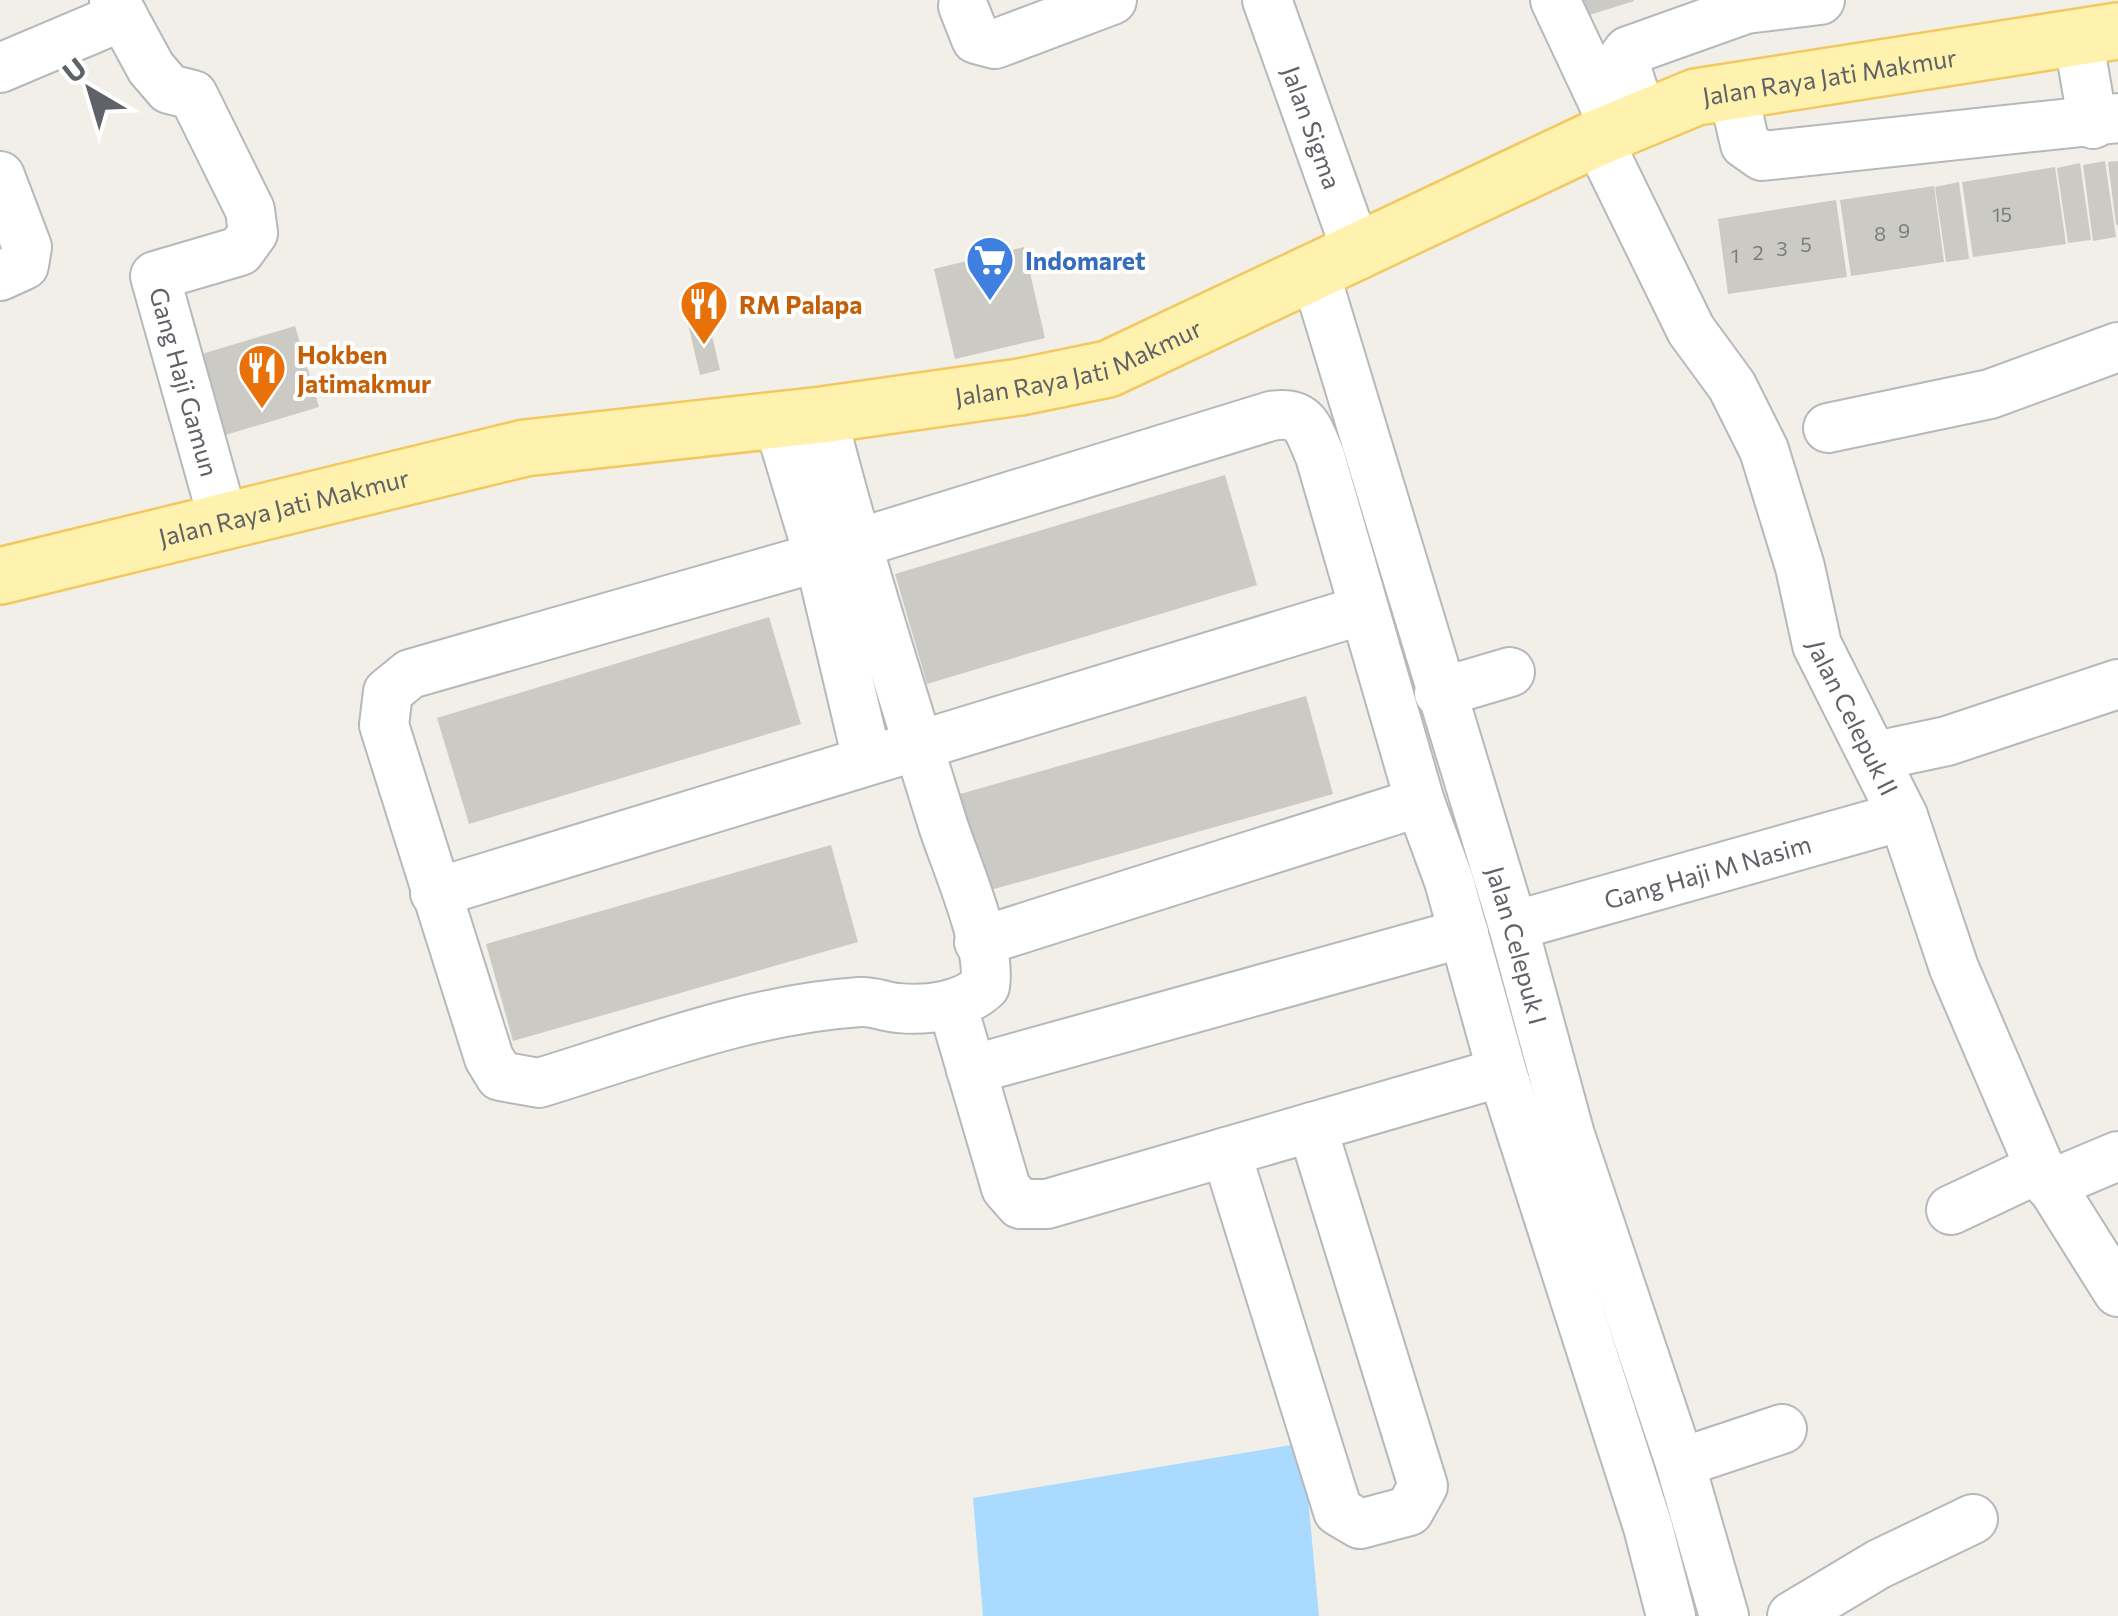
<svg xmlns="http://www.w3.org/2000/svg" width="2118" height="1616" font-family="Commissioner,sans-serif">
  <rect width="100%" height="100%" fill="#f1efe8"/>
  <!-- water -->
  <polygon fill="#aadaff" points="1303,1443 1319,1616 983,1616 973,1498"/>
  <!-- building -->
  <g fill="#cccac5">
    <polygon points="1577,0 1634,0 1634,1 1583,17"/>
    <polygon points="2105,161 2116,237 2093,241 2083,165"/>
    <polygon points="2118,161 2118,225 2116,225 2108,162"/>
    <polygon points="2080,163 2091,240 2068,243 2057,168"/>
    <polygon points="2055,167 2066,244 1973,257 1962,182"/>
    <polygon points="1959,182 1969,259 1946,262 1935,187"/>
    <polygon points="1934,186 1944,262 1851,276 1840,200"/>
    <polygon points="1836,200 1847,277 1728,294 1718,219"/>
    <polygon points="1024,247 1045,338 955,359 934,269"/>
    <polygon points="708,319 720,370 700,375 688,324"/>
    <polygon points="295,326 319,407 212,439 188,358"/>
    <polygon points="1225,475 1257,585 927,684 895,574"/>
    <polygon points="769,617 801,724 469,824 437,718"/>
    <polygon points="1306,696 1333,794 980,893 953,796"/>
    <polygon points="831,845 858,942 513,1041 486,944"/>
  </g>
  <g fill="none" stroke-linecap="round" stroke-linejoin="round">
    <!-- minor casing -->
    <g stroke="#b5b8bc" stroke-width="52">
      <g id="minor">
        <path id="s1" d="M 114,0 L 151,68 L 169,89 L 193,95 L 250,210 L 253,233 L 240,251 L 155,276 L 223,519"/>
        <path id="s2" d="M 1267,0 L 1358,255"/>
        <polyline points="1555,0 1616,130"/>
        <polyline points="963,6 976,39 995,44 1112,0"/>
        <polyline points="2078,37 2093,124"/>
        <polyline points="0,68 123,16"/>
        <polyline points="1732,88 1745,144 1762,156 2118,118"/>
        <polyline points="1642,117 1623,58 1628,51 1746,9 1820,0"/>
        <path id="s3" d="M 1597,138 L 1691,330 L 1732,386 L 1764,450 L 1800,567 L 1817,645 L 1903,816 L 1954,968 L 2040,1168 L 2118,1292"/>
        <polyline points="0,176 27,247 24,265 0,276"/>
        <path id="s4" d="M 1315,273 L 1513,926 L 1570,1135 L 1680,1463 L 1724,1616"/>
        <path d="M 822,415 C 857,553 901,689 943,825 C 956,865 992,945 985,986 C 964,1006 928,1011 898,1008 C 885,1007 873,1001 860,1002 C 750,1009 644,1051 539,1083 L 500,1076 L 489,1058 L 384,725 L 388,692 L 410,674 L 819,557 L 859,543 L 1271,416 C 1305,410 1308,428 1320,456 L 1420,802 L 1449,881 L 1502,1072 L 1648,1527 L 1671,1616"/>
        <polyline points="778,421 819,557 867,759"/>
        <polyline points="1828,428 1990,394 2118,347"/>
        <polyline points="1439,693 1510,672"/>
        <polyline points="1876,756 1947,741 2118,684"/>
        <polyline points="435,893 1363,610"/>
        <path id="s5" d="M 1513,926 L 1903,816"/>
        <polyline points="979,942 1420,802"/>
        <polyline points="952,1004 1006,1188 1020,1204 1047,1204 1502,1072"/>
        <polyline points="971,1070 1464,933"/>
        <polyline points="1226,1152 1338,1511 1360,1524 1409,1511 1423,1486 1312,1127"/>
        <polyline points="2049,1185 2118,1156"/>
        <polyline points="1951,1210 2040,1168"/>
        <polyline points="1680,1463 1782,1429"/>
        <polyline points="1792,1616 1879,1564 1973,1519"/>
      </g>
    </g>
    <!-- major casing -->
    <g stroke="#f2c960" stroke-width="60">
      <g id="major">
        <path id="s6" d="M 0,576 L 525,448 L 822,415 L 1020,387 L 1108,369 L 1597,138 L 1696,97 L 2118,31"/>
      </g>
    </g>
    <!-- minor -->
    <use href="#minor" stroke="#fff" stroke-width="48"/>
    <!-- major -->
    <use href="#major" stroke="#fff2af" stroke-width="55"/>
  </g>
  <!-- icons -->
  <defs>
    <g id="supermarket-pin" transform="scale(2.5)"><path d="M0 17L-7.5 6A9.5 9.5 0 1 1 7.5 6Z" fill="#3f7fe0" stroke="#fff"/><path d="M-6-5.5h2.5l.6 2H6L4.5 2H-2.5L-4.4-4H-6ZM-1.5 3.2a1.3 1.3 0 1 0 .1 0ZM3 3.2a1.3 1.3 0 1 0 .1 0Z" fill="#fff"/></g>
    <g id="restaurant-pin" transform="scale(2.5)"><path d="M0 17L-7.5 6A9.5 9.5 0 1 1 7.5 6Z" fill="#e8710a" stroke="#fff"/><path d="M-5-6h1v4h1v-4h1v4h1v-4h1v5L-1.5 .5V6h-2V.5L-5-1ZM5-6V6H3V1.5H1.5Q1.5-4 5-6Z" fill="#fff"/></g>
  </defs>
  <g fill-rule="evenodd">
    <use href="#supermarket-pin" x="990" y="260"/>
    <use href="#restaurant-pin" x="704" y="304"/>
    <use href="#restaurant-pin" x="262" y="368"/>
  </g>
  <g text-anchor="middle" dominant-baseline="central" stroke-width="8" stroke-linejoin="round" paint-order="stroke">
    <!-- number labels -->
    <g font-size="20" fill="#7a7d7f">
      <text x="2002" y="214">15</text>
      <text x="1904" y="230">9</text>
      <text x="1880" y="233">8</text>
      <text x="1806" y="244">5</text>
      <text x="1782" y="248">3</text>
      <text x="1758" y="252">2</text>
      <text x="1735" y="255">1</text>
    </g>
    <!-- street labels -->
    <g font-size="25" fill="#5f6368" stroke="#fff">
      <text stroke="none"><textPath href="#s6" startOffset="1912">Jalan Raya Jati Makmur</textPath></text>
      <text stroke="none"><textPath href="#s2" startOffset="135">Jalan Sigma</textPath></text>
      <text stroke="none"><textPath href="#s6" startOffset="1102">Jalan Raya Jati Makmur</textPath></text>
      <text stroke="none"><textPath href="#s1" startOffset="502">Gang Haji Gamun</textPath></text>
      <text stroke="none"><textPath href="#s6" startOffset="292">Jalan Raya Jati Makmur</textPath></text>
      <text stroke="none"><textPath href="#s3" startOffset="638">Jalan Celepuk II</textPath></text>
      <text stroke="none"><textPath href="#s5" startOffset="202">Gang Haji M Nasim</textPath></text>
      <text stroke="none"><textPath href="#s4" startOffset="702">Jalan Celepuk I</textPath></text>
    </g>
    <!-- shop labels -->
    <g font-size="25" font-weight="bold" fill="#366cbe" stroke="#fff" text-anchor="start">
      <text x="1025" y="260">Indomaret</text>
    </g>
    <!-- food labels -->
    <g font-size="25" font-weight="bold" fill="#c56008" stroke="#fff" text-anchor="start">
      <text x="739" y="304">RM Palapa</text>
      <text x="297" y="354">Hokben<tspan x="297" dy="29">Jatimakmur</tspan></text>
    </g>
  </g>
  <!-- north arrow -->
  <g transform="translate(90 90) rotate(322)" stroke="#ffffff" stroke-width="8" paint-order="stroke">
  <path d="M0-8L18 38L0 25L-18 38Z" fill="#5f6368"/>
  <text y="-15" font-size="28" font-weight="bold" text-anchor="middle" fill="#5f6368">U</text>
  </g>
</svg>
